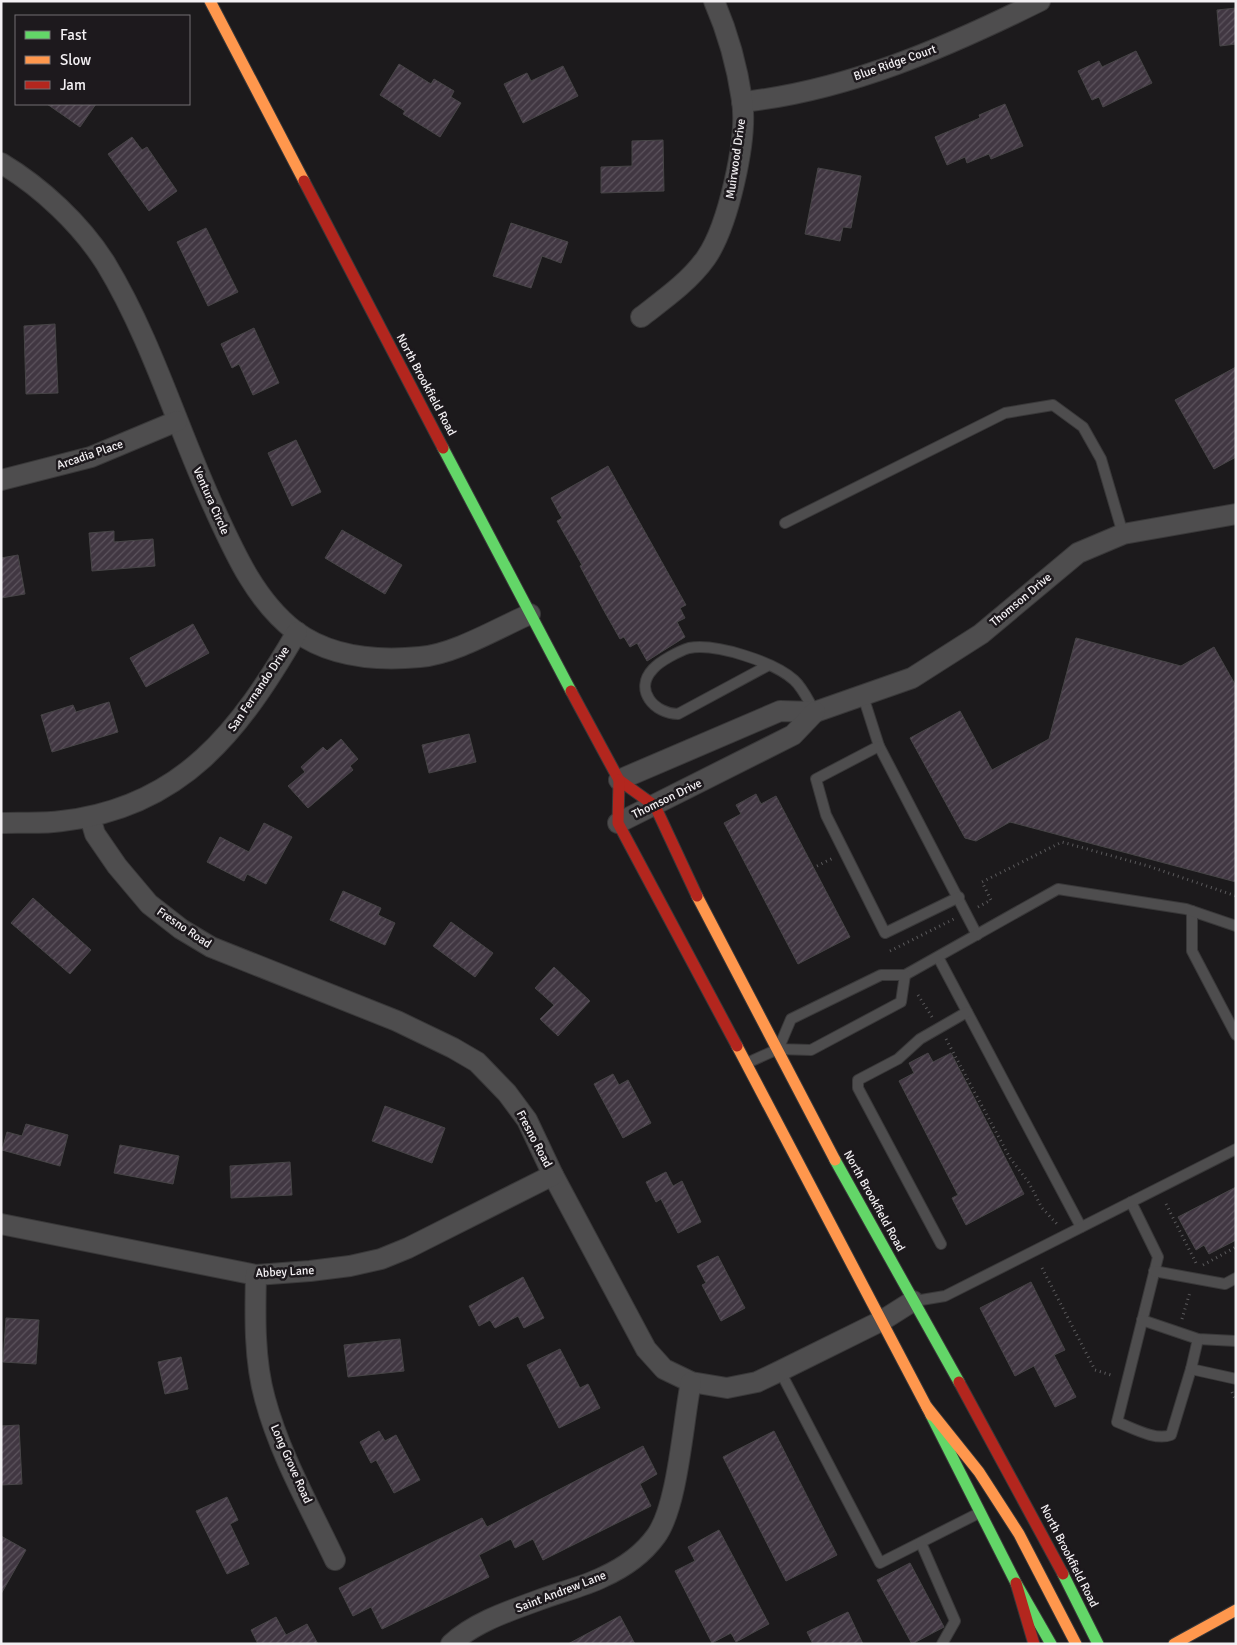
<svg xmlns="http://www.w3.org/2000/svg" width="1237" height="1645" font-family="Signika,sans-serif">
  <defs>
    <pattern id="building-hatch" width="6" height="6" patternUnits="userSpaceOnUse" patternTransform="scale(1.25)"><rect width="6" height="6" fill="#413742"/><path d="M-1 1l2-2M0 6l6-6M5 7l2-2" fill="none" stroke="#5d545e"/></pattern>
  </defs>
  <rect width="100%" height="100%" fill="#1c1a1c"/>
  <!-- building -->
  <g fill="url(#building-hatch)" stroke="#464446">
    <polygon points="1236,8 1236,44 1220,46 1217,10"/>
    <polygon points="1136,51 1152,83 1103,107 1099,97 1092,100 1078,71 1099,61 1102,67"/>
    <polygon points="399,64 431,84 434,79 454,91 451,97 461,103 440,137 403,114 405,111 380,95"/>
    <polygon points="563,66 578,96 523,123 504,84 527,73 531,81"/>
    <polygon points="47,104 96,104 80,127"/>
    <polygon points="1005,104 1023,146 991,159 989,154 967,163 965,157 947,165 935,137 980,118 979,115"/>
    <polygon points="132,137 142,150 147,147 177,191 149,211 108,154"/>
    <polygon points="663,140 664,191 601,193 601,167 632,166 632,141"/>
    <polygon points="818,168 861,176 851,228 843,227 840,241 805,234"/>
    <polygon points="511,223 568,242 561,263 542,256 531,288 493,276"/>
    <polygon points="206,228 238,292 208,306 177,242"/>
    <polygon points="55,324 58,393 26,394 24,326"/>
    <polygon points="254,328 279,383 253,395 239,364 232,368 221,344"/>
    <polygon points="1236,367 1236,457 1214,469 1175,400"/>
    <polygon points="296,440 321,492 292,506 268,453"/>
    <polygon points="608,466 686,605 680,608 685,618 677,622 685,637 647,661 637,643 630,647 624,637 620,639 603,609 580,566 582,565 557,521 562,518 551,498"/>
    <polygon points="342,530 402,565 385,594 325,558"/>
    <polygon points="114,531 114,542 153,539 155,566 92,571 89,533"/>
    <polygon points="18,555 25,594 1,598 1,558"/>
    <polygon points="193,624 209,653 146,687 130,658"/>
    <polygon points="1076,638 1181,666 1214,647 1236,686 1236,882 1010,822 976,841 965,838 910,738 960,711 992,770 1049,739"/>
    <polygon points="109,702 118,732 52,752 41,715 73,705 76,712"/>
    <polygon points="469,734 476,762 429,773 422,745"/>
    <polygon points="341,739 358,759 350,766 353,770 308,808 288,786 305,772 301,767 323,747 327,751"/>
    <polygon points="756,794 761,804 776,796 850,937 798,964 724,823 741,814 736,805"/>
    <polygon points="264,823 292,837 266,884 247,874 244,881 207,862 220,837 249,852"/>
    <polygon points="343,891 381,908 378,915 395,923 385,945 330,920"/>
    <polygon points="33,898 91,950 70,974 11,923"/>
    <polygon points="451,922 493,953 475,977 433,946"/>
    <polygon points="554,967 590,1001 558,1036 540,1019 554,1005 535,988"/>
    <polygon points="928,1053 933,1062 951,1053 1024,1194 966,1225 952,1198 958,1195 899,1081 914,1073 909,1063"/>
    <polygon points="613,1074 619,1085 628,1080 651,1123 623,1138 594,1084"/>
    <polygon points="385,1106 445,1128 432,1163 372,1141"/>
    <polygon points="26,1124 68,1135 60,1166 2,1150 7,1132 22,1136"/>
    <polygon points="120,1145 179,1156 173,1184 114,1173"/>
    <polygon points="290,1162 292,1195 231,1198 230,1166"/>
    <polygon points="666,1172 673,1186 682,1181 701,1222 678,1233 661,1199 656,1202 646,1182"/>
    <polygon points="1236,1187 1236,1240 1209,1254 1204,1245 1196,1250 1178,1217"/>
    <polygon points="718,1256 745,1308 721,1321 702,1285 706,1283 697,1266"/>
    <polygon points="523,1277 544,1318 524,1328 518,1316 495,1328 490,1320 479,1326 469,1306"/>
    <polygon points="1031,1282 1065,1350 1054,1355 1076,1397 1055,1407 1034,1366 1015,1376 980,1308"/>
    <polygon points="6,1318 39,1320 36,1364 3,1362"/>
    <polygon points="400,1339 404,1371 348,1377 344,1345"/>
    <polygon points="560,1349 580,1388 588,1384 600,1408 559,1428 527,1365"/>
    <polygon points="181,1357 188,1389 165,1394 158,1362"/>
    <polygon points="19,1425 22,1484 1,1485 1,1426"/>
    <polygon points="379,1431 385,1441 396,1435 420,1480 394,1493 376,1460 371,1463 360,1442"/>
    <polygon points="774,1431 837,1555 786,1581 723,1457"/>
    <polygon points="643,1446 657,1474 640,1484 651,1506 543,1560 533,1539 515,1548 511,1539 479,1555 489,1577 382,1629 371,1607 353,1616 339,1588 482,1518 487,1527"/>
    <polygon points="227,1497 238,1520 230,1524 249,1564 227,1574 196,1511"/>
    <polygon points="719,1530 769,1624 736,1642 731,1633 712,1643 675,1571 695,1561 688,1547"/>
    <polygon points="1,1536 26,1550 1,1594"/>
    <polygon points="910,1563 944,1627 912,1644 877,1580"/>
    <polygon points="848,1612 863,1644 813,1644 807,1632"/>
    <polygon points="620,1616 635,1644 568,1644"/>
    <polygon points="276,1617 286,1635 307,1624 318,1644 258,1644 251,1630"/>
  </g>
  <g fill="none" stroke-linecap="round" stroke-linejoin="round">
    <!-- lane casing -->
    <g stroke="#393839" stroke-width="12">
      <g id="lane">
        <polyline points="785,523 1005,413 1053,405 1083,427 1101,459 1123,534"/>
        <path d="M 769,665 L 678,714 C 655,714 633,690 653,669 C 660,661 679,651 689,648 C 716,643 774,662 794,680 C 803,688 809,702 815,712"/>
        <polyline points="863,696 879,746 977,935"/>
        <polyline points="879,746 816,779 826,815 885,933 959,897"/>
        <polyline points="1192,911 1192,951 1236,1035"/>
        <polyline points="938,957 1081,1227"/>
        <polyline points="905,975 1058,889 1186,909 1236,926"/>
        <polyline points="747,1063 778,1049 811,1050 901,1002 905,975 881,975 791,1019 780,1045"/>
        <path d="M 1131,1202 L 1158,1257 L 1117,1422 C 1133,1428 1155,1441 1171,1435 L 1191,1369"/>
        <polyline points="941,1244 858,1088 858,1080 898,1059 920,1039 967,1012"/>
        <polyline points="1154,1271 1225,1284 1236,1278"/>
        <polyline points="915,1301 945,1296 1236,1149"/>
        <polyline points="1142,1320 1198,1339 1236,1341"/>
        <polyline points="1198,1339 1191,1369 1236,1379"/>
        <polyline points="780,1371 880,1563 979,1513"/>
        <polyline points="921,1543 955,1621 942,1644"/>
      </g>
    </g>
    <!-- street casing -->
    <g stroke="#393839" stroke-width="22">
      <g id="street">
        <path d="M 742,102 C 847,91 947,47 1040,1"/>
        <path d="M 1,163 C 41,187 81,224 106,264 C 152,340 178,430 215,510 C 235,554 256,601 295,631 C 330,657 378,661 420,657 C 455,654 498,628 530,614"/>
        <path d="M 641,317 C 663,300 689,282 706,258 C 728,226 748,139 742,100 C 737,66 728,33 714,1"/>
        <polyline points="1,480 91,457 177,421"/>
        <polyline points="619,780 780,711 815,712 912,678 981,634 1078,553 1123,534 1236,514"/>
        <polyline points="90,817 95,834 117,866 149,904 181,929 211,947 397,1021 453,1048 477,1062 507,1093 527,1120 553,1175 646,1349 664,1369 691,1382 727,1388 757,1382 780,1371 883,1320 913,1301"/>
        <path d="M 1,823 C 21,822 42,824 62,821 C 183,807 240,730 297,632"/>
        <polyline points="618,823 793,735 815,712"/>
        <polyline points="1,1224 256,1275 310,1271 350,1266 381,1259 408,1248 553,1175"/>
        <path d="M 256,1275 C 255,1315 254,1360 265,1399 C 280,1455 310,1507 335,1560"/>
        <path d="M 451,1644 C 475,1622 509,1611 539,1600 C 560,1592 583,1587 603,1577 C 623,1568 643,1554 656,1536 C 678,1506 683,1421 691,1382"/>
      </g>
    </g>
    <!-- fast casing -->
    <g stroke="#393839" stroke-width="13">
      <g id="fast">
        <polyline points="443,448 571,691"/>
        <polyline points="835,1160 959,1382"/>
        <polyline points="931,1415 1016,1583 1051,1644"/>
        <polyline points="1063,1574 1098,1644"/>
      </g>
    </g>
    <!-- slow casing -->
    <g stroke="#393839" stroke-width="13">
      <g id="slow">
        <polyline points="210,1 304,181"/>
        <polyline points="697,896 835,1160"/>
        <polyline points="737,1046 931,1415"/>
        <polyline points="927,1407 979,1472 1019,1534 1076,1644"/>
        <polyline points="1174,1644 1236,1610"/>
      </g>
    </g>
    <!-- jam casing -->
    <g stroke="#393839" stroke-width="13">
      <g id="jam">
        <polyline points="304,181 443,448"/>
        <polyline points="571,691 619,780 655,806 697,896"/>
        <polyline points="619,780 618,823 737,1046"/>
        <polyline points="959,1382 1063,1574"/>
        <polyline points="1016,1583 1034,1644"/>
      </g>
    </g>
    <!-- path -->
    <g stroke="#5b5a5c" stroke-width="3" stroke-dasharray="1 4" stroke-linecap="butt">
      <polyline points="817,866 833,858"/>
      <polyline points="978,907 991,900 982,882 1062,842 1148,866 1236,896"/>
      <polyline points="890,951 954,919"/>
      <polyline points="918,995 932,1017"/>
      <polyline points="946,1039 1010,1158 1029,1183 1042,1208 1057,1224"/>
      <polyline points="1166,1204 1196,1263"/>
      <polyline points="1203,1265 1236,1247"/>
      <polyline points="1042,1268 1095,1370 1114,1376"/>
      <polyline points="1182,1319 1190,1292"/>
      <polyline points="1232,1392 1236,1401"/>
    </g>
    <!-- lane -->
    <use href="#lane" stroke="#4e4d4e" stroke-width="10"/>
    <!-- street -->
    <use href="#street" stroke="#4e4d4e" stroke-width="20"/>
    <!-- fast -->
    <use href="#fast" stroke="#63d668" stroke-width="11"/>
    <!-- slow -->
    <use href="#slow" stroke="#ff974d" stroke-width="11"/>
    <!-- jam -->
    <use href="#jam" stroke="#b3261e" stroke-width="11"/>
  </g>
  <g text-anchor="middle" dominant-baseline="central" stroke-width="5" stroke-linejoin="round" paint-order="stroke">
    <!-- street labels -->
    <g font-size="12" fill="#f3f0f3" stroke="#1d191d">
      <text transform="translate(895 63) rotate(-19)">Blue Ridge Court</text>
      <text transform="translate(736 159) rotate(-82)">Muirwood Drive</text>
      <text transform="translate(426 385) rotate(62)">North Brookfield Road</text>
      <text transform="translate(90 455) rotate(-19)">Arcadia Place</text>
      <text transform="translate(211 501) rotate(66)">Ventura Circle</text>
      <text transform="translate(1021 600) rotate(-40)">Thomson Drive</text>
      <text transform="translate(259 689) rotate(-56)">San Fernando Drive</text>
      <text transform="translate(667 799) rotate(-26)">Thomson Drive</text>
      <text transform="translate(184 928) rotate(34)">Fresno Road</text>
      <text transform="translate(534 1139) rotate(62)">Fresno Road</text>
      <text transform="translate(874 1201) rotate(61)">North Brookfield Road</text>
      <text transform="translate(285 1272) rotate(-3)">Abbey Lane</text>
      <text transform="translate(291 1464) rotate(66)">Long Grove Road</text>
      <text transform="translate(1069 1556) rotate(63)">North Brookfield Road</text>
      <text transform="translate(561 1592) rotate(-21)">Saint Andrew Lane</text>
    </g>
  </g>
  <!-- border -->
  <rect width="1237" height="1645" fill="none" stroke="#f3f0f3" stroke-width="5"/>
  <!-- legend -->
  <rect x="15" y="15" width="175" height="90" fill="#1d191d" stroke="#736f73"/>
  <rect x="25" y="31" width="25" height="8" fill="#63d668" stroke="#736f73"/>
  <text x="60" y="40" font-size="15" fill="#f3f0f3">Fast</text>
  <rect x="25" y="56" width="25" height="8" fill="#ff974d" stroke="#736f73"/>
  <text x="60" y="65" font-size="15" fill="#f3f0f3">Slow</text>
  <rect x="25" y="81" width="25" height="8" fill="#b3261e" stroke="#736f73"/>
  <text x="60" y="90" font-size="15" fill="#f3f0f3">Jam</text>
</svg>
